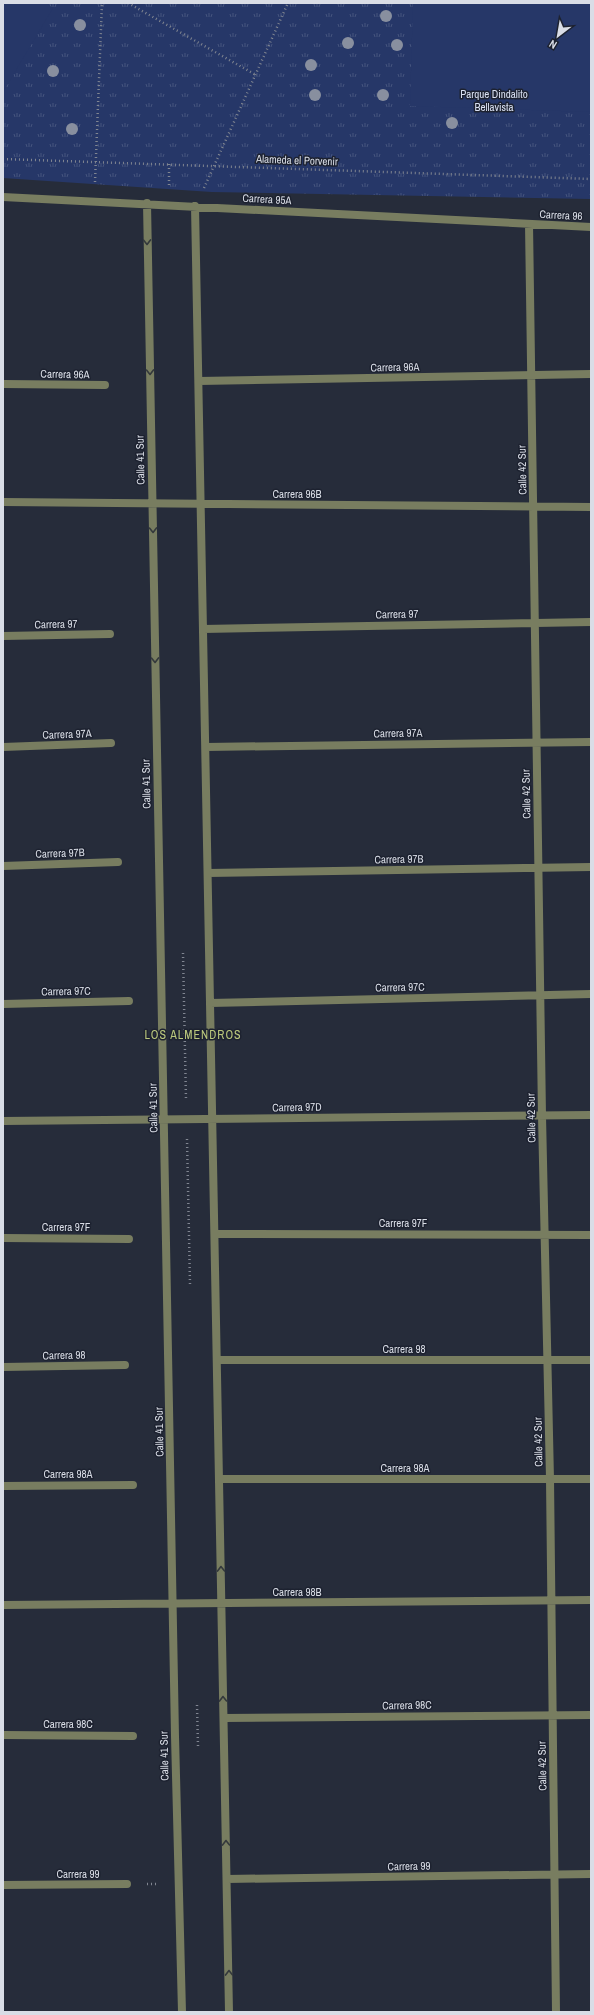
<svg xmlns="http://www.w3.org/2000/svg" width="594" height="2015" font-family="'Archivo Narrow',sans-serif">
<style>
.park{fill:url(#park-tufts)}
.pitch{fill:#263768}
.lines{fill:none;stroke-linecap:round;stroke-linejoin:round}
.path{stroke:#818691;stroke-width:2.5;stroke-dasharray:1 3;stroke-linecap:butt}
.street{stroke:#787d60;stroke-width:8}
.tree{fill:#888f9f}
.oneway{stroke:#34393c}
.labels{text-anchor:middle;stroke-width:3;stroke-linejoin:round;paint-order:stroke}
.park-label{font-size:11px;fill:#d9e0f2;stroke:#1d2230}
.street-label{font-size:11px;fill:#d9dde6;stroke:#1d2230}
.neighbourhood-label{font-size:12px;letter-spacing:1px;fill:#bbc87d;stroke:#1d2230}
</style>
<defs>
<pattern id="park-tufts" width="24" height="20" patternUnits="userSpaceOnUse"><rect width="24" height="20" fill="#263768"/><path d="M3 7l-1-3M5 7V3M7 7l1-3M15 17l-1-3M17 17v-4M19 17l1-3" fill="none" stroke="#45547e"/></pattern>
</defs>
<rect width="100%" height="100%" fill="#262c3a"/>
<!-- park -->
<path class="park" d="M3,3h588v196l-379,-7 -209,-14z"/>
<!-- pitch -->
<path class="pitch" d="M3,3h42l8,5 -50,84z
M413,3h178v109l-181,-6z"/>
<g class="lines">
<!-- path -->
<path class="path" d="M128,3l128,72
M3,159l588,20
M169,164v22
M95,182l7,-179
M204,188l84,-185
M183,953l3,147
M187,1139l3,145
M197,1705l1,41
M147,1884h11"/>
<!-- street -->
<path class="street" d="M3,197l588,30
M147,203l28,1533 7,276
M195,206l34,1806
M529,224l13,892 8,363 6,533
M199,381l392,-7
M3,384l102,1
M3,502l588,5
M203,629l388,-7
M3,636l107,-2
M3,747l108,-4
M206,747l385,-5
M3,866l115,-4
M208,873l383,-6
M210,1003l381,-9
M3,1004l126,-3
M3,1121l588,-6
M215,1234l376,1
M3,1238l126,1
M217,1360h374
M3,1367l122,-2
M219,1479h372
M3,1486l130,-1
M3,1605l588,-5
M224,1718l367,-3
M3,1735l130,1
M227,1879l364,-5
M3,1885l124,-1"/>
</g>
<!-- trees -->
<g class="tree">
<circle cx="386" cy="16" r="6"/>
<circle cx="80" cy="25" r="6"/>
<circle cx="348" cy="43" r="6"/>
<circle cx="397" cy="45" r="6"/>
<circle cx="311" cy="65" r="6"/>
<circle cx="53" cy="71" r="6"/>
<circle cx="315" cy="95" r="6"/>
<circle cx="383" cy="95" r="6"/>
<circle cx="452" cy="123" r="6"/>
<circle cx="72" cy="129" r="6"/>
</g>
<!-- one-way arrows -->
<defs><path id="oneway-chevron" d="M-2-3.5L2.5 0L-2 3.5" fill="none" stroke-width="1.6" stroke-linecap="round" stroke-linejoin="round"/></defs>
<g class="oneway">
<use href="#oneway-chevron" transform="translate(147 242) rotate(89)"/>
<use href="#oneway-chevron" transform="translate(150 372) rotate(89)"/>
<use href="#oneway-chevron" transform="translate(153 530) rotate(89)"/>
<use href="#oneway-chevron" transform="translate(155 660) rotate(89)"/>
<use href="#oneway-chevron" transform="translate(221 1569) rotate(-91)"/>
<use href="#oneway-chevron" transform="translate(223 1699) rotate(-91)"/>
<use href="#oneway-chevron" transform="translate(226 1843) rotate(-91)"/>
<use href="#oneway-chevron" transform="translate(229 1973) rotate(-91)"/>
</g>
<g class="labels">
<!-- park labels -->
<g class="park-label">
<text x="494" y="98">Parque Dindalito<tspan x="494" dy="13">Bellavista</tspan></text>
</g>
<!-- street labels -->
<g class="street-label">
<text transform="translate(297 160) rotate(2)" y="4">Alameda el Porvenir</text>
<text transform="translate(267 199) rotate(3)" y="4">Carrera 95A</text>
<text transform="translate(561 215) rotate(3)" y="4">Carrera 96</text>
<text transform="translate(395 367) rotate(-1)" y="4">Carrera 96A</text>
<text transform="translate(65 374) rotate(1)" y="4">Carrera 96A</text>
<text transform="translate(140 460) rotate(-91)" y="4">Calle 41 Sur</text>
<text transform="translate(522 470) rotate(-91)" y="4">Calle 42 Sur</text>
<text x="297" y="498">Carrera 96B</text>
<text transform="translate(397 614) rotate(-1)" y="4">Carrera 97</text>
<text transform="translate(56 624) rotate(-1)" y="4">Carrera 97</text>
<text transform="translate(398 733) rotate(-1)" y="4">Carrera 97A</text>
<text transform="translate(67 734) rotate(-2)" y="4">Carrera 97A</text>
<text transform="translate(146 784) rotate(-91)" y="4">Calle 41 Sur</text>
<text transform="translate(526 794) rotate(-91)" y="4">Calle 42 Sur</text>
<text transform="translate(60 853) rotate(-2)" y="4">Carrera 97B</text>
<text transform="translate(399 859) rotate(-1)" y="4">Carrera 97B</text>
<text transform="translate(400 987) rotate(-1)" y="4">Carrera 97C</text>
<text transform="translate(66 991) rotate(-1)" y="4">Carrera 97C</text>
<text transform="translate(297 1107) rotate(-1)" y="4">Carrera 97D</text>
<text transform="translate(153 1108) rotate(-91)" y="4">Calle 41 Sur</text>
<text transform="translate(531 1118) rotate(-91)" y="4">Calle 42 Sur</text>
<text x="403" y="1227">Carrera 97F</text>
<text x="66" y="1231">Carrera 97F</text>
<text x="404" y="1353">Carrera 98</text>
<text transform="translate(64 1355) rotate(-1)" y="4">Carrera 98</text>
<text transform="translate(159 1432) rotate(-91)" y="4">Calle 41 Sur</text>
<text transform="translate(538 1442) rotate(-91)" y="4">Calle 42 Sur</text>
<text x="405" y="1472">Carrera 98A</text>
<text x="68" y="1478">Carrera 98A</text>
<text x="297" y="1596">Carrera 98B</text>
<text transform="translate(407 1705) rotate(-1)" y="4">Carrera 98C</text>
<text x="68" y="1728">Carrera 98C</text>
<text transform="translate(164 1756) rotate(-91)" y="4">Calle 41 Sur</text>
<text transform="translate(542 1766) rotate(-91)" y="4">Calle 42 Sur</text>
<text transform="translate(409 1866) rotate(-1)" y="4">Carrera 99</text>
<text x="78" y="1878">Carrera 99</text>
</g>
<!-- neighbourhood labels -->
<g class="neighbourhood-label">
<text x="193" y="1039">LOS ALMENDROS</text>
</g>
</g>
<!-- border -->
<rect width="594" height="2015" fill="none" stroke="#d9dde6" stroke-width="8"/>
<!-- north arrow -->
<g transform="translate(558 36) rotate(211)" stroke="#1d2230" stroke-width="3" paint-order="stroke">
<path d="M0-3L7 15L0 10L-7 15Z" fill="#d9dde6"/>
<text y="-6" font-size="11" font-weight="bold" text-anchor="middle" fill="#d9dde6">N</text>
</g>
</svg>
